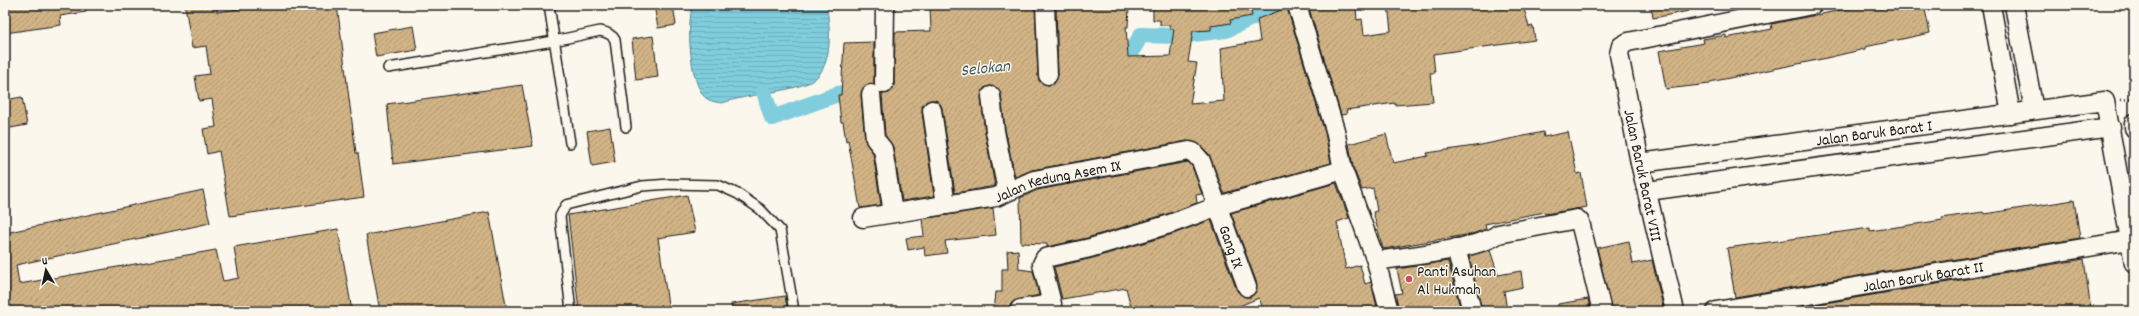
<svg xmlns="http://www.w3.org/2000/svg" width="2139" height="316" font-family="Dekko,sans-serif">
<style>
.water{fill:url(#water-rules);stroke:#588790}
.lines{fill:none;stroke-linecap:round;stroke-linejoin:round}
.canal{stroke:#80cedd;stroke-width:16}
.building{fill:url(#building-hatch);stroke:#1c1c1c}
.lane-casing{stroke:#1c1c1c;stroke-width:12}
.street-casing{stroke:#1c1c1c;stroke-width:21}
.path{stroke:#1c1c1c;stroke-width:2.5;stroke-dasharray:1 3;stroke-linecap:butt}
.lane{stroke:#fbf7ec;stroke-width:9}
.street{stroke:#fbf7ec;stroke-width:18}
.poi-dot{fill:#d1495b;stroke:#fbf7ec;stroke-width:1.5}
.labels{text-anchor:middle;stroke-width:3;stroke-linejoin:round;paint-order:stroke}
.street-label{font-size:16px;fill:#1c1c1c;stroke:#fbf7ec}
.poi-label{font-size:16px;fill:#1c1c1c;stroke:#fbf7ec;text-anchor:start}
.water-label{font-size:17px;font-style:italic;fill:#3f5a60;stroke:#fbf7ec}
</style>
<defs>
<pattern id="water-rules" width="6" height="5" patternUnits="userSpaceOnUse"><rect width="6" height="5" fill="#80cedd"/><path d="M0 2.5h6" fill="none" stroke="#6eb0bd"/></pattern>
<pattern id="building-hatch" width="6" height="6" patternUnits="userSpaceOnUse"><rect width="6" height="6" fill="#d1b385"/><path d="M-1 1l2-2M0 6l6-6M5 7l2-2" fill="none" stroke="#b39972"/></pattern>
</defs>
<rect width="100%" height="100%" fill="#fbf7ec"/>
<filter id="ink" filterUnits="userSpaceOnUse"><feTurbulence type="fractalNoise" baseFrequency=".025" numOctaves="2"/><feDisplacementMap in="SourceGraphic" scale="8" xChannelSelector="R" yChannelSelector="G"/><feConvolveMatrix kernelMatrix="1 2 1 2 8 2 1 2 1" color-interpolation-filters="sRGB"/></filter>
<g filter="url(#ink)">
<!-- water -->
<path class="water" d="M693,5h133c5,22 8,67 -18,78 -25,10 -59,11 -86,20 -7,-1 -15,-2 -19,-8 -13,-16 -17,-71 -10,-90z"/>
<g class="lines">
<!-- canal -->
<path class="canal" d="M1109,63c20,-2 23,-12 32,-28l37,1 48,-6 53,-25
M764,92l8,26 66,-24 25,-4"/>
</g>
<!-- building -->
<path class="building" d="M5,5h81v7l-26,4 1,9 -56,8z
M185,5h32v7l52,-7h68l19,148h2l6,44 -134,19 -11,-65 -12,3 -4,-25 13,-2 -4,-28 -13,2 -4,-25 15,-2 -4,-28 -14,2z
M654,5h19l3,20 -18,3z
M955,5h80l3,70 1,6 9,4 6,-1 4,-9 -2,-70h73l-1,22h-2l2,30 42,-1 4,-27h-4v-4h-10v-5h-7v-15h97l2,11 -22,4 1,3 -20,3v4l-18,1 -5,31 9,1 -7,41 34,-3 -3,-53 39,-7 -3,-22 30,-11 38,125 6,30 -107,30 -15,-39 -9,-9 -13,-4 -155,29 -17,7 -10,-48 -4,-35 -2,-5 -9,-3 -6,2 -3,9 4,36 10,53 -40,7 -13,-85 -6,-8h-6l-8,6v6l12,84 -32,5 -9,-54 -8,-12 -3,-41 7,-1 5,-8 1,-53 36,-1 -1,-24z
M1308,5h32v4l16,-2 1,13 5,-1 2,16 27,-4 -3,-26h135l6,22 4,-1 2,14 -102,14 2,19h-5l3,29 -38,3v-2l-49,7 1,4 -6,1z
M1651,5h37l1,6 -36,7z
M1867,5h57l6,28 -65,14v2l-43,10 -112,23v2l-44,5 -7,-38 45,-8 -1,-4 23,-4v3l46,-9 -1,-5z
M413,26l4,24 -41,7 -4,-24z
M653,36l5,41 -22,3 -4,-41z
M874,42v42l-9,2 -4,9 4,45 8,13 8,52 -21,3 -12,-68 -2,1 -3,-19h-2l-3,-27h3l3,-52z
M522,85l11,61 -140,18 -6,-60z
M22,97l5,28 -22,4v-29z
M610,127l5,35 -23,4 -5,-35z
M1543,132l1,5 24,-5 9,42 4,-1 6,34 -42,7v-2l-16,3 -44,9 1,5 -14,5 -89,15 -10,-37 4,-1 -4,-23 -11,2 -9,-23 -4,-23 37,-10 7,29 35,-7 -1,-3 54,-8z
M1188,162l4,4 10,28 -6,1 1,8 -30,11 -80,24 -40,9v-3l-26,-1 -1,-45 17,-8z
M1336,183l13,35 -12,4 9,47 14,-4 5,19 6,-2 7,29h-114l-5,-13 -20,8 1,5h-108l-6,-23 -64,11 -8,-32 39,-9 80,-24 38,-14 26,71 8,6h6l4,-4 2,-9 -26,-71z
M203,190l7,33 -194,42 3,19 197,-34 7,31 16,-3 -5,-31 104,-18 14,82h-347v-78z
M687,195l8,37 -37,6 11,73h-90l-11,-96z
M2074,200l6,38 -345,59 -8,-49 143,-20v3l73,-11 -1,-2 20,-3 21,-3 1,2z
M993,208l3,27 -51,6 2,12 -22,3 -1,-9 -16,3 -2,-12 18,-2 -2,-17z
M489,212l18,99h-127l-14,-76z
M1629,241l4,23 19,-4 12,51h-52l-15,-63z
M1018,250l1,19 14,2 6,24 -25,6 -4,4v6h-16l2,-19h6v-23h6l-1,-18z
M1490,250l8,25 23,-4 2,16 -19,4 3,20h-25l-13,-55z
M2084,259l7,52h-313z
M1448,261l13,50h-62l-4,-17 7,-1 -5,-24z
M785,296l3,15h-56l-1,-7z
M1588,299l3,12h-33v-7z"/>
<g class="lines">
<!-- lane casing -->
<g class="lane-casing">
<path id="lane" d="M549,5l21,138
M388,68l166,-27 46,-10c6,1 12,3 15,9l11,87
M571,311l-11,-95 6,-11 76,-19 28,-2 48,1 20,9 22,15 20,21 14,81"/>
</g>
<!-- street casing -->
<g class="street-casing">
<g id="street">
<path d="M1045,5l3,70"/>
<path d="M1297,5l38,125 8,40 33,91 13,50"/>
<path d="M1991,5l20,109"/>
<path d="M2014,5l20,105"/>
<path d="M884,84l1,-79"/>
<path d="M871,94l4,45 8,10 10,64"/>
<path d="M991,96l4,35 12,60"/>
<path d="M932,110l14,95"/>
<path d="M2134,123v5"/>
<path id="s1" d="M1640,163l465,-62 29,162"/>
<path d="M1648,191l463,-64"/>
<path id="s2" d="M863,218l133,-21 38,-17 155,-29 4,1 8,9 46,126"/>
<path d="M1456,248l16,63"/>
<path d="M1376,261c26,-4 104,-12 122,-27l79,-15 3,3 22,89"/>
<path d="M1020,309l32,-5 -10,-40 3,-6 45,-10 80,-24 48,-18 125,-36"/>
<path d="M1675,311l-35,-148 -21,-109 2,-8 7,-4 184,-37"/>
<path id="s3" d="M1716,311l414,-71"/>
</g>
</g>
<!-- path -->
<path class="path" d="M2121,100l13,-2"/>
<!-- lane -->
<use href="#lane" class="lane"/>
<!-- street -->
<use href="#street" class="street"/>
</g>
</g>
<!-- markers -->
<circle class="poi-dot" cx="1409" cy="279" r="4"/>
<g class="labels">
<!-- street labels -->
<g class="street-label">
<text dy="6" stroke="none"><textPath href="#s1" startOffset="236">Jalan Baruk Barat I</textPath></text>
<text transform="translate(1644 175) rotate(78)" y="6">Jalan Baruk Barat VIII</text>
<text dy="6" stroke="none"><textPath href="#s2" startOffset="199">Jalan Kedung Asem IX</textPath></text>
<text dy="6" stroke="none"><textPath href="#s2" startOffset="441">Gang IX</textPath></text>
<text dy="6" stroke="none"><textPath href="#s3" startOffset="210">Jalan Baruk Barat II</textPath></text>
</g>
<!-- poi labels -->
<g class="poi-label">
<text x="1417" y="276">Panti Asuhan<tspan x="1417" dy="18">Al Hukmah</tspan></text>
</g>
<!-- water labels -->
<g class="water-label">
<text transform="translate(985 67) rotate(-6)" y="6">Selokan</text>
</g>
</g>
<!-- margin -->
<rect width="2139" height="316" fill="none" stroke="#fbf7ec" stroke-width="20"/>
<rect x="10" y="10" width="2119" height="296" fill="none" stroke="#1c1c1c" stroke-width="1.5" filter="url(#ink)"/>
<!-- north arrow -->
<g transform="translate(46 270) rotate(351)" stroke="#fbf7ec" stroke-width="3" paint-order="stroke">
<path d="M0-3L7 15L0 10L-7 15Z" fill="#1c1c1c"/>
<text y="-6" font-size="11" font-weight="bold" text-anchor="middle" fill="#1c1c1c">U</text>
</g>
</svg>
